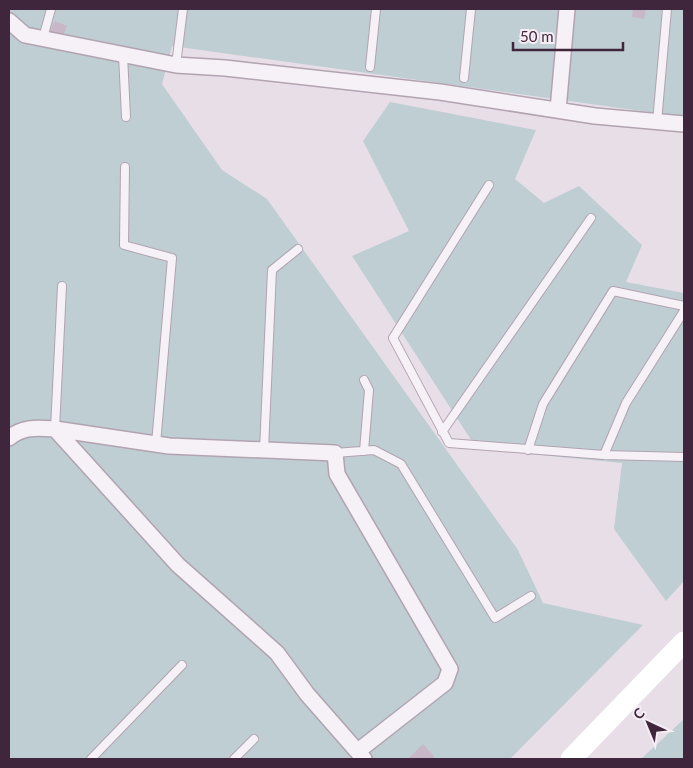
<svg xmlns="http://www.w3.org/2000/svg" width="693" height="768" font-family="Lato,sans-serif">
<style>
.green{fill:#beced3}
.building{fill:#c8b8c7}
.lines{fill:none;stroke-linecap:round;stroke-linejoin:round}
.service-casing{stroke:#b2a3b1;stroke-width:10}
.minor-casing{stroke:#b2a3b1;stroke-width:18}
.service{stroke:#f6f1f6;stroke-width:8}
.minor{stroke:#f6f1f6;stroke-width:15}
.secondary{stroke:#fff;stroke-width:21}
</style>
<rect width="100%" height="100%" fill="#e8dee8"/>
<!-- green -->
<path class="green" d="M9,9h675v108l-512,-71 -10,38 60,86 45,29 251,351 25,53 100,22 -133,134h-501z
M390,102l146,28 -21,49 29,24 35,-17 63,59 -16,37 58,11v288l-18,20 -52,-72 8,-66 -145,-14 -125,-193 57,-25 -46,-90z
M684,719v40h-43z"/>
<!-- building -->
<path class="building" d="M633,9h13l-2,10 -12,-2z
M55,21l12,5 -4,10 -13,-5z
M423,744l12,13 -3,2h-24z"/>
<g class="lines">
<!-- service casing -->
<g class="service-casing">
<path id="service" d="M43,38l8,-29
M123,55l3,62
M176,65l7,-56
M370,67l6,-58
M464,78l7,-69
M657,122l10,-113
M125,167l-1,78 48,13 -16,186
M489,185l-96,153 56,105 155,12 80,2
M364,380l5,10 -5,61
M55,429l7,-143
M442,432l149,-214
M264,450l8,-180 26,-21
M528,450l15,-46 70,-113 71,15
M335,453l39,-3 27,14 94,154 36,-22
M604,455l22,-52 58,-92
M91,759l91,-94
M234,759l20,-20"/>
</g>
<!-- minor casing -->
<g class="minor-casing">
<path id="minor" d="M9,21l16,14 151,30 49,3 215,24 155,24 89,8
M558,110l9,-101
M9,438c14,-12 29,-10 46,-9
M358,751l87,-68 5,-14 -113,-195 -2,-21 -166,-7 -114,-17 123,136 99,88 30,41 57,65"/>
</g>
<!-- service -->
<use href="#service" class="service"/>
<!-- minor -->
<use href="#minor" class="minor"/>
<!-- secondary -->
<path class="secondary" d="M571,759l113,-117"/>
</g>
<!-- border -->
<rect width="693" height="768" fill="none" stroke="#40263d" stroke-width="20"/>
<!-- north arrow -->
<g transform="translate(648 723) rotate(316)" stroke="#f6edf5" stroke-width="4" paint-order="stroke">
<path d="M0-4L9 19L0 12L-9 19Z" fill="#40263d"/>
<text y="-8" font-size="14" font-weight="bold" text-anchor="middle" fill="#40263d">С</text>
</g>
<!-- scale -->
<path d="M513 42v8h110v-8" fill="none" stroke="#40263d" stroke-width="2.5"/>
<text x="520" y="42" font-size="15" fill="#40263d" stroke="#f6edf5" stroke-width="4" paint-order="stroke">50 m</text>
</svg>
